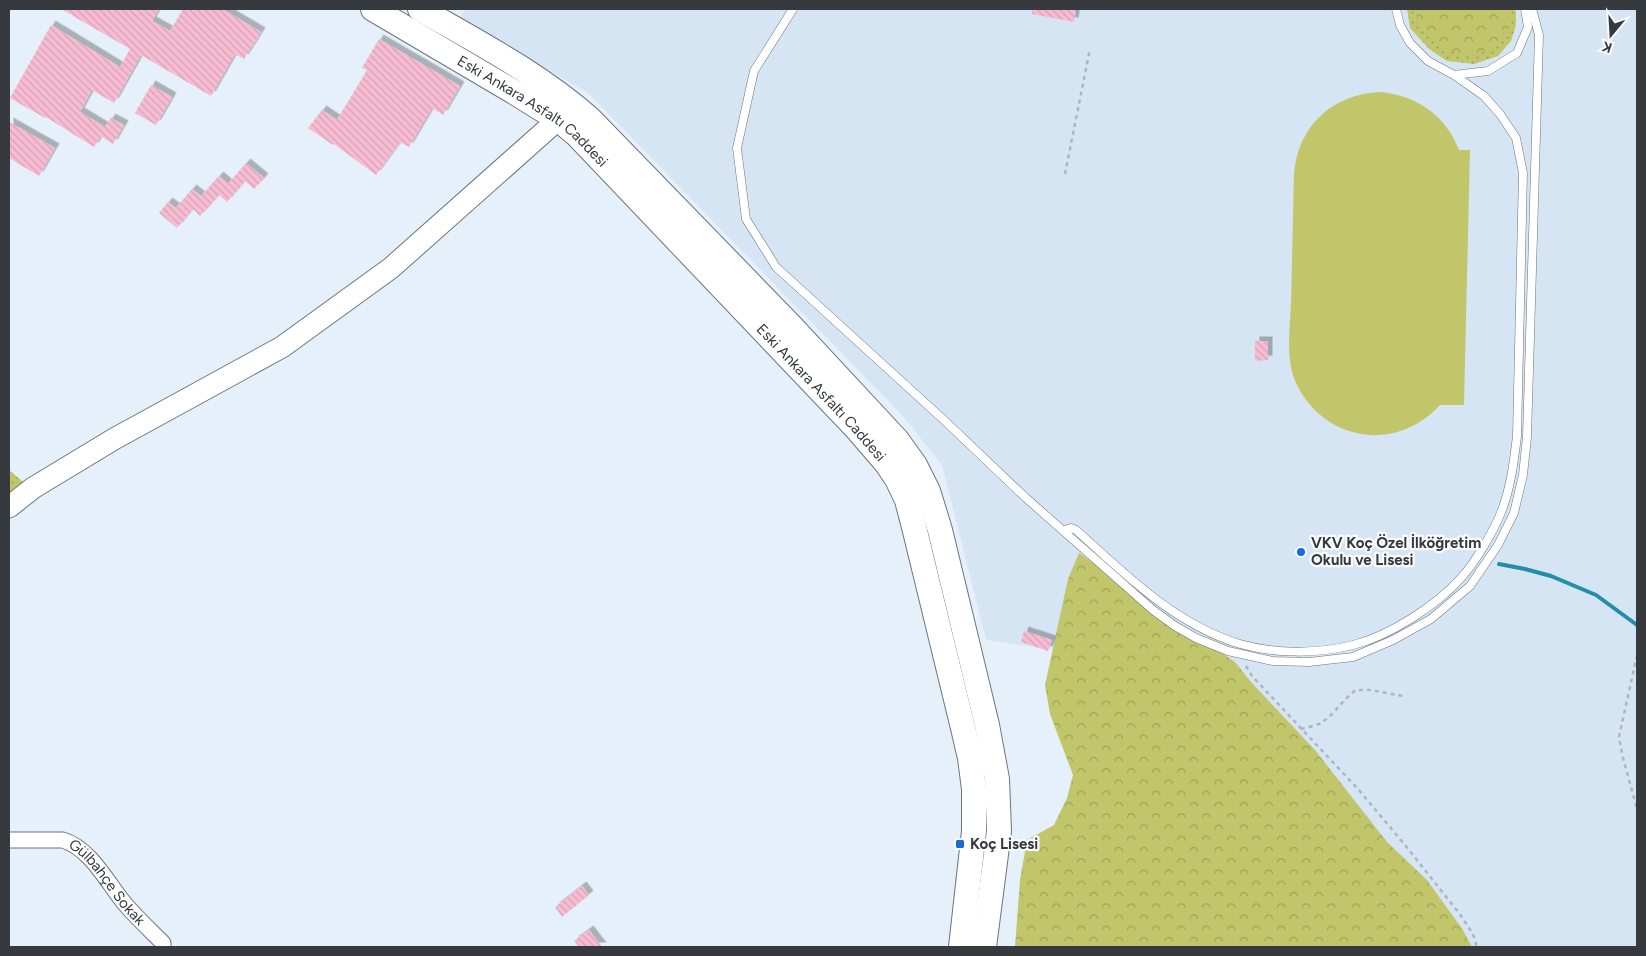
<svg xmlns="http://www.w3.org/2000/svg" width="1646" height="956" font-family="Figtree,sans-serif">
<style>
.built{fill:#d6e5f4}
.grass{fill:url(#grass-dots)}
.forest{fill:url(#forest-crowns)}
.pitch{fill:#c2c66a}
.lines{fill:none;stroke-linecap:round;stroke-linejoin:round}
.stream{stroke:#228ea7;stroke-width:4}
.building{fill:url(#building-back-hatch);filter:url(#shadow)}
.lane-casing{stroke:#6d757d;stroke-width:9}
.street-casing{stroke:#6d757d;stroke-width:17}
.secondary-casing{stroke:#6d757d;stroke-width:23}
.primary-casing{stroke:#6d757d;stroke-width:26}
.path{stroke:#adb5bd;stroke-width:2.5;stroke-dasharray:4 4;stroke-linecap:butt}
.lane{stroke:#fff;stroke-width:8}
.street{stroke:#fff;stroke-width:15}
.secondary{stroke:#fff;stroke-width:21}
.primary{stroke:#fff;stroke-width:24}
.poi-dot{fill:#186ad4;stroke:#fafcfe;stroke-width:2}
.labels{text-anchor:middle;stroke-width:4.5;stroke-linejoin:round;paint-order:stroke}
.street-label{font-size:15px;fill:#36393d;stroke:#fafcfe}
.poi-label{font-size:15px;font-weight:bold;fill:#36393d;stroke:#fafcfe;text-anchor:start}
</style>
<defs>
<pattern id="grass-dots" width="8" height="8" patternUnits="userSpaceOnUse" patternTransform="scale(1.25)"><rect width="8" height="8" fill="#c2c66a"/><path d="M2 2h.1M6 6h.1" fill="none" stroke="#9ea258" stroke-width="1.8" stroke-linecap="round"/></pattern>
<pattern id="forest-crowns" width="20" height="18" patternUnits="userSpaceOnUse" patternTransform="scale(1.25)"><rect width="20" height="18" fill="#c2c66a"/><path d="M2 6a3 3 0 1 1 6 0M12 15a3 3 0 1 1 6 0" fill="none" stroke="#9ea258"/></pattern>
<pattern id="building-back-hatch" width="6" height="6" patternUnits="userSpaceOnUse" patternTransform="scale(1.25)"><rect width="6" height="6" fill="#f8bcd2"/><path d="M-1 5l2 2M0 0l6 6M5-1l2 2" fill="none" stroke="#d5a2b5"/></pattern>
<filter id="shadow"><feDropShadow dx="4.5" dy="-4.5" stdDeviation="0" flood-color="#0004"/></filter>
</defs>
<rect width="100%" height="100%" fill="#e6f0fa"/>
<!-- built -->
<path class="built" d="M466,9h1171v938h-602l52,-175 -31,-122 -70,-10 -44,-175 -40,-50 -314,-322 -129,-75z"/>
<!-- grass -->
<path class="grass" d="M1407,9h109v16l-5,16 -13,15 -24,8 -27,-3 -18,-12 -19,-21z
M9,470l19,16 -19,12z"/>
<!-- forest -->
<path class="forest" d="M1416,9h93c-1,18 -8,37 -27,43 -3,1 -7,4 -11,4 -17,1 -42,-18 -51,-32 -3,-4 -3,-10 -4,-15z
M1079,553l156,109 16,20 64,68 72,92 40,38 36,50 9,17h-457l5,-67 7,-40 27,-15 13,-27 6,-23 -23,-61 -5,-29 23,-106z"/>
<!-- pitch -->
<path class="pitch" d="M1381,92c37,4 65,24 78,58h11l-6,255h-24c-20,22 -49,34 -79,29 -30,-5 -56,-27 -67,-56 -8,-23 -4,-51 -3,-75 1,-43 2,-86 3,-129 4,-49 39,-80 87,-82z"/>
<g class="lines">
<!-- stream -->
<path class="stream" d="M1499,564l26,5 26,7 45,19 41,30"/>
</g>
<!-- building -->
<path class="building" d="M61,9h98l-7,12 18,10 13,-22h39l39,23 -17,27 -9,-5 -24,42 -70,-41 -27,48 -22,-13 -12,22 25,15 6,-9 13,7 -11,19 -12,-8 -7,11 -48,-30 -1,1 -35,-20 41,-73 69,42 10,-18z
M1032,9h44l-2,13 -42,-8z
M379,39l81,47 -17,29 -11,-7 -23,39 -9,-5 -24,33 -42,-31 -1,1 -25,-17 14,-18 15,10 30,-50 -5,-2z
M151,85l21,12 -16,28 -21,-12z
M9,122l46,26 -16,28 -30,-18z
M246,163l18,15 -10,11 -9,-8 -18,21 -8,-7 -19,21 -7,-7 -16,19 -18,-15 9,-11 8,6 16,-19 9,7 18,-20 9,8z
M1255,341h13v19l-13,1z
M1024,631l28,9 -4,11 -27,-9z
M582,886l7,9 -27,22 -7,-10z
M589,930l13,17h-23l-5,-6z"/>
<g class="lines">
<!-- lane casing -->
<g class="lane-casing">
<path id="lane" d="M793,9l-39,62 -17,77 9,71 30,48 169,154 81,77 127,112 22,16 21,12 32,13 45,10 36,1 44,-5 40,-17 38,-21 39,-33 28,-41 16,-32 9,-38 4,-38 12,-402 -7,-26
M1396,9l4,16 10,18 18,18 26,14 34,-4 29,-18 11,-26 -3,-18
M1064,530l7,-2 5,2c49,44 98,94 164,114 35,10 77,10 113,1 36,-9 83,-39 108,-67 14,-15 34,-49 41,-68 9,-24 12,-49 15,-74l6,-263 -7,-35 -16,-24 -16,-18 -30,-21"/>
</g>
<!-- street casing -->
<g class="street-casing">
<g id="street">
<path id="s1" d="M9,840h54c28,9 44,42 62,64 12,14 25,26 38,39v4"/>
</g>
</g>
<!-- secondary casing -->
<g class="secondary-casing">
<path id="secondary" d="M9,507l24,-19 81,-49 168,-92 109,-79 180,-160"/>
</g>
<!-- primary casing -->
<g class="primary-casing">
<g id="primary">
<path id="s2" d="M373,9l141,83 45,28 18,15 279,293 31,36 10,15 10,21 8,31 48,197 7,30 4,31v42l-13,116"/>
<path d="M420,9c59,34 119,65 170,110l202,208 105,113 18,25 13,26 12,39 47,195 10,54 2,52 -15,116"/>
</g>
</g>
<!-- path -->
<path class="path" d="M1065,174l25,-125
M1637,655l-18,82 4,21 14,51
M1246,666l6,10 106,113 47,56 54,68 14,21 4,13
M1301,729c6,-2 14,-3 20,-6 13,-8 22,-24 35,-33h14l33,6"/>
<!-- lane -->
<use href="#lane" class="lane"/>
<!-- street -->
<use href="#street" class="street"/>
<!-- secondary -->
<use href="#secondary" class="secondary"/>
<!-- primary -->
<use href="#primary" class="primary"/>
</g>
<!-- markers -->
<g class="poi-dot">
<circle cx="1301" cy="552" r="5"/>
<rect x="955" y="839" width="10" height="10" rx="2.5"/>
</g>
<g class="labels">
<!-- street labels -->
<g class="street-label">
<text dy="5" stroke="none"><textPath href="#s2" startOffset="190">Eski Ankara Asfaltı Caddesi</textPath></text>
<text dy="5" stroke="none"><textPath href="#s2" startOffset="595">Eski Ankara Asfaltı Caddesi</textPath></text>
<text dy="5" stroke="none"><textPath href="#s1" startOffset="116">Gülbahçe Sokak</textPath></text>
</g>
<!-- poi labels -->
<g class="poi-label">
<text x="1311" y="548">VKV Koç Özel İlköğretim<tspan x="1311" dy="17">Okulu ve Lisesi</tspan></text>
<text x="970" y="849">Koç Lisesi</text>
</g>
</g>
<!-- border -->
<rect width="1646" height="956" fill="none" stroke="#36393d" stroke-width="20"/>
<!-- north arrow -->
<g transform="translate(1611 35) rotate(198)" stroke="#fafcfe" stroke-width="4" paint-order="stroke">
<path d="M0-4L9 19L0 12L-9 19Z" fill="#36393d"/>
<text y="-8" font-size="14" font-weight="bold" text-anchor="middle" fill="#36393d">K</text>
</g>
</svg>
